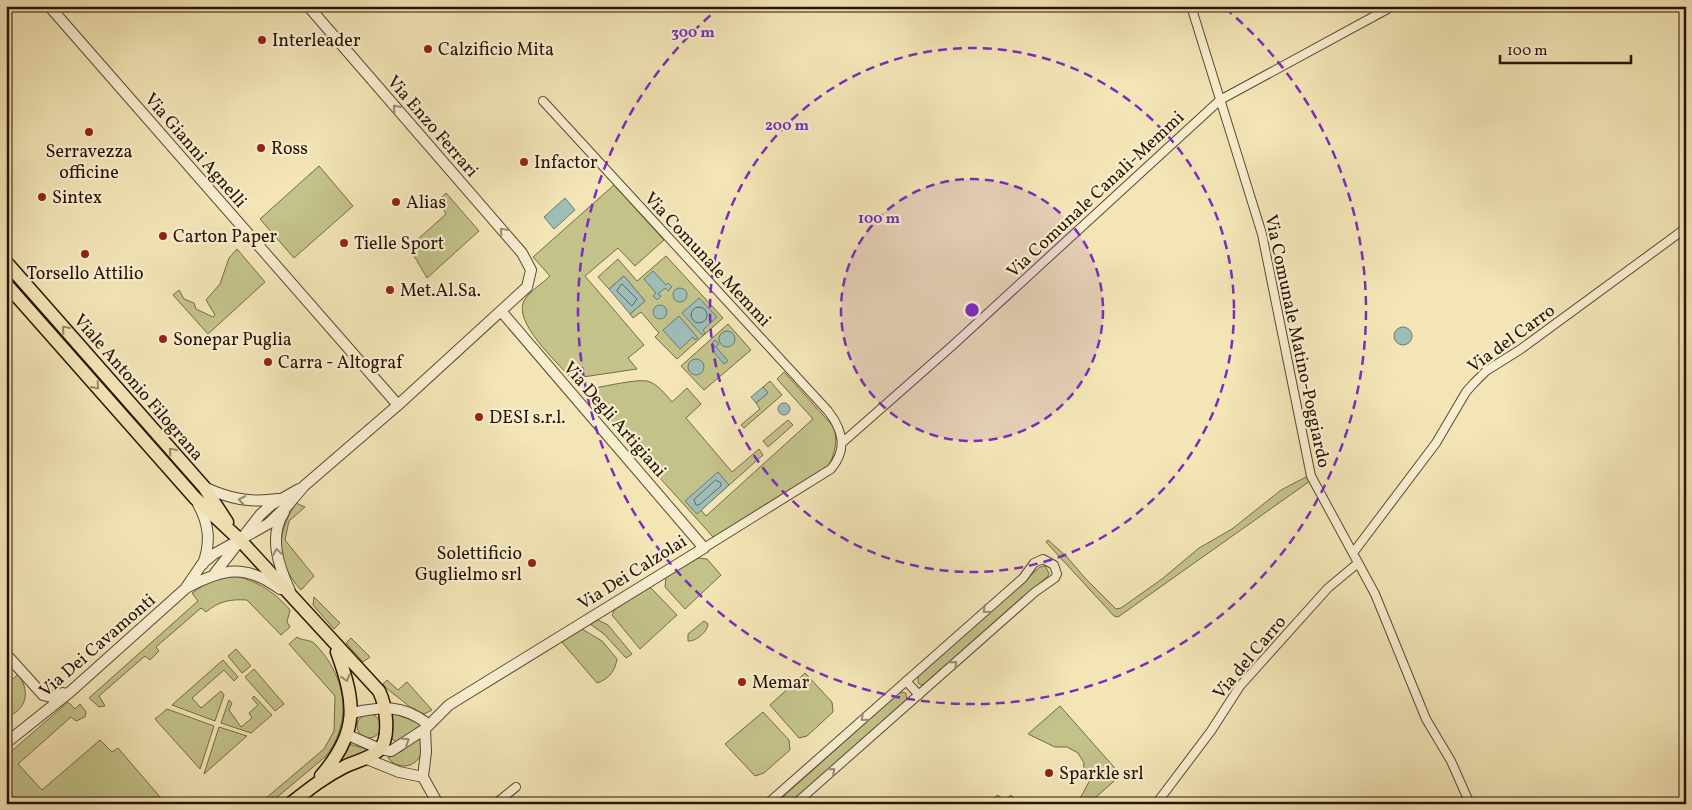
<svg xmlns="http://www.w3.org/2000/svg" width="1692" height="810" font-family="Vollkorn,serif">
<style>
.green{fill:#c2c289;stroke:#766a46}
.water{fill:#9ebdb7;stroke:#6f796f}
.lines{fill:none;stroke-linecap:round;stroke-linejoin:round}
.shore{stroke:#64685c;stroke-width:1}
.minor-casing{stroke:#5c482f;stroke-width:10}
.tertiary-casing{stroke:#5c482f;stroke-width:12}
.primary-casing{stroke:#291302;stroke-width:15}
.minor{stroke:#f7eed0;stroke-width:8}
.tertiary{stroke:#f7eed0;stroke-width:10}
.primary{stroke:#f3e5b6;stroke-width:12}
.oneway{stroke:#9a8b73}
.oneway2{stroke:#988665}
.ring{fill:none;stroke:#7b2cbf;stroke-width:2.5;stroke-dasharray:9 6}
.poi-dot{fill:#8f2418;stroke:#f7eed0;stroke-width:2}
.labels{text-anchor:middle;stroke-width:4.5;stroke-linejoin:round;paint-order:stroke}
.poi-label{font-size:18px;fill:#291302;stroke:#f7eed0;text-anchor:start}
.street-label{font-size:18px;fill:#291302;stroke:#f7eed0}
.centre{fill:#7b2cbf;stroke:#f7eed0;stroke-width:2.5}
.ring-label{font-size:15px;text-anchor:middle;font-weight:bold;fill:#7b2cbf;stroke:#f7eed0;stroke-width:4.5;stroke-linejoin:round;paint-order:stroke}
</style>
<rect width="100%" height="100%" fill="#f3e5b6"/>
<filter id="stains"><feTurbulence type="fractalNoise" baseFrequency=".004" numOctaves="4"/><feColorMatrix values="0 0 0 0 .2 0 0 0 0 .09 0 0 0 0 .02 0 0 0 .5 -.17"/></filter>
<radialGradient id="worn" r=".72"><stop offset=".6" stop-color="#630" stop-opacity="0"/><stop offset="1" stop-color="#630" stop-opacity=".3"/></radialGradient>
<!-- green -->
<path class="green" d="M319,166l34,40 -59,52 -34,-39z
M614,185l50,55 -29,26 -17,-18 -33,28 59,69 -16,13 9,11 -61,9 -7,-2c-13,-15 -56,-54 -45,-75 5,-10 18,-17 26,-25l-17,-19z
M446,193l33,38 -52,47 -18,-31 37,-33 -8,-13z
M237,249l28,33 -57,52 -35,-39 6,-5 5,9 10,4 2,6 17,8 2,-2 -9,-15 14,-16 9,-26z
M666,256l57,62 -46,41 -22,-22 4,-4 -18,-21 -8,6 -3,-4 15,-13 -21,-25 -15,13 -11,-12 20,-18 19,22z
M728,324l23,26 -47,40 -23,-24z
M784,372l48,53c7,13 3,27 -3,41l-115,72 -119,-132 -3,-12 3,-6c11,-2 42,-9 52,-7 11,3 18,13 25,21l15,-14 14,16 -15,14 46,54 27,-23 4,6 -62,55 5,6 107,-97 -36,-40z
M770,381l12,14 -38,33 -3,-3 19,-16 -4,-6 12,-10 -5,-6z
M788,420l5,5 -25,22 -5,-6z
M1306,477h3l1,4 -192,136 -4,-1 -68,-74 2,-2 19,17 18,21 31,31 5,-1 41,-29 37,-31 33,-19 49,-39z
M296,503l9,4 -16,14 -4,19 29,36 -13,14c-27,-30 -25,-55 -5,-87z
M698,558l9,1 14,16 -36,34 -20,-22 1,-10z
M1045,566l4,7 -1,3 -121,107 -6,2 -3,-2v-8l122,-108z
M228,575c25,3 46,16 62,35l-3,12 3,5 -9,8 -34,-35c-17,-1 -28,1 -41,12l-5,-4 -45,39 3,4 -9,9 -5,-4 -46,40 6,10 -6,1 -10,-9 109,-97 -6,-8 15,-10z
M648,588h3l26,27 -37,34 -28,-34 3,-6z
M314,597l26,26 -6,6 -21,-24z
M598,620l10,5 24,29 -6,4 -22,-24 -14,-10z
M704,621l4,3c0,7 -12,18 -20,17v-7z
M582,629l20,12 15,18c-2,12 -8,20 -20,24l-36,-42z
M297,637c5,4 13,2 18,7 31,32 39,77 10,113l-56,47h-10l65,-55 10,-18 1,-35 -46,-52z
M351,638l19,19 -7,5 -17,-19z
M236,649l15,17 -9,7 -14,-17z
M223,660l15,17 -4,4 -10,-11 -32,28 9,10 20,-17 3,4 -9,26 -43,-16z
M254,669l30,35 -9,7 -30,-34z
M6,672l7,7 5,-5c12,16 10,36 -12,43z
M805,673l27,29 1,10 -26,24 -8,2 -29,-33z
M387,680l11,10 9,-8 25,28 -8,4 -10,-4 -28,-22 -3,-4z
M900,692l6,1 1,8 -116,103h-16z
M254,696l18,19 -21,18 -30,-10 8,-23 3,3 -3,7 12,17 11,-9 -3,-5 9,-8 -6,-7z
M68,702l7,7 5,-5 6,8 -1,5 -9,4 -5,-4 -53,47 24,26 58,-50 12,12 6,-4 48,56h-160v-48z
M1060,706l61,69 -33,29h-11l13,-24 -7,-4 1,-13 -6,-10 -11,-6h-12l-27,-13z
M167,709l47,17 -14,43 -45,-50z
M763,712l26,28 1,10 -26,23 -9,3 -30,-32z
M393,713l28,11v1l-24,17 -2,-1 -3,-2 -2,-25z
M357 726a12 12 0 1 1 24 0a12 12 0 1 1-24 0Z
M219,727l28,9 -43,38z
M419,737c12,22 -15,40 -31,21l14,-7z
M349,744l20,6 -31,14 10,-19z
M998,795l6,6 7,-6 7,9h-19l-5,-6z"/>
<!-- water -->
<path class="water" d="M565,198l10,12 -21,19 -10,-12z
M653,271l13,14 2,-2 4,4 -4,4 -3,-3 -7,6 3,2 -4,4 -4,-4 3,-3 -12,-14z
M624,276l21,25 -15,13 -21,-25z
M673 295a7 7 0 1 1 14 0a7 7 0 1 1-14 0Z
M699,298l18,19 -14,13 2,3 -3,2 -20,-22z
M653 312a7 7 0 1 1 14 0a7 7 0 1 1-14 0Z
M679,316l19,22 -3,2 -2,-3 -13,12 -17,-19z
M1394 336a9 9 0 1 1 18 0a9 9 0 1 1-18 0Z
M719 339a8 8 0 1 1 16 0a8 8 0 1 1-16 0Z
M715,340l4,4 -3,3 12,14 -4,3 -12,-14 3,-3 -3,-4z
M688 367a8 8 0 1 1 16 0a8 8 0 1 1-16 0Z
M763,387l5,6 -12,10 -5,-6z
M778 409a6 6 0 1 1 12 0a6 6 0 1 1-12 0Z
M718,472l11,13 -32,29 -12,-13z"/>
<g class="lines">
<!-- shore -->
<path class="shore" d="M622,284l15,15 -5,7 -15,-15z
M691 315a8 8 0 1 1 16 0a8 8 0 1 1-16 0Z
M716,480l5,3v3l-22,19h-3l-2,-5z"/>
<!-- minor casing -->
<g class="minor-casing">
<path id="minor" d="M1191,6l71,228 49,242 64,118 51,125 25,42 19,43
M543,101l285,310c15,19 20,38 3,58l-127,79
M843,442l109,-96 268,-246 173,-94
M1353,553l83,-110 30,-51 8,-9 12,-12 35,-22 165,-121
M906,681l13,14
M495,804l21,-17
M767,804l256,-226 11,-15 9,-4 11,6 3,9 -2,4 -20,14 -240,212
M1156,804l55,-73 29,-45 88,-98 30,-25"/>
</g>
<!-- tertiary casing -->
<g class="tertiary-casing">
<path id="tertiary" d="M49,6l349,399
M204,487c26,12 46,16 74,12
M198,504c11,20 13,38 5,60
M284,512c-16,25 -5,55 6,79
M215,573l45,-58 11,-10 28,-16
M188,587c36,-19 58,-23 92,2
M6,654l37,41 8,2 12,-4
M351,713c31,-6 50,-10 77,11
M425,729l1,23 -3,25 15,27
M348,735l32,14 11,2 34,-22 24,-24 255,-157 -203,-237
M6,743l64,-51 115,-103 17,-25 12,-10 54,-30 20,-19 16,-19 94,-81 129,-118 4,-17 -9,-17 -214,-247
M367,759l32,13 24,5"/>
</g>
<!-- primary casing -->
<g class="primary-casing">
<path id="primary" d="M6,262l198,225 23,35
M6,284l189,214 45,42 139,151c7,14 12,47 0,59 -10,9 -23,11 -35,17 -20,10 -36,23 -54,37
M321,776c38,-44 35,-72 16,-124"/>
</g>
<!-- minor -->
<use href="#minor" class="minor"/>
<!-- tertiary -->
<use href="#tertiary" class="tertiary"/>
<!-- primary -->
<use href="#primary" class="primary"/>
</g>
<!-- one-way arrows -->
<defs><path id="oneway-chevron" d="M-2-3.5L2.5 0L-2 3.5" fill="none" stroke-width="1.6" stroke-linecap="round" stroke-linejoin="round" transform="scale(1.25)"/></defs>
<g class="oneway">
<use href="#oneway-chevron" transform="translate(396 108) rotate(-131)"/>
<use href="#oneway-chevron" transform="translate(503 231) rotate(-131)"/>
<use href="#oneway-chevron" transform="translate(242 500) rotate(-170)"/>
<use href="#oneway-chevron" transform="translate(277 552) rotate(-98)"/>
<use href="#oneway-chevron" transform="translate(986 610) rotate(139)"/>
<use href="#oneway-chevron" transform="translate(954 664) rotate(-41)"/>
<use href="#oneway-chevron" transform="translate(864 718) rotate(139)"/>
<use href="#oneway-chevron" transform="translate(406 741) rotate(-32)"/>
<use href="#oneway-chevron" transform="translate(832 771) rotate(-41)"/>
</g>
<g class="oneway2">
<use href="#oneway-chevron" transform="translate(65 329) rotate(-131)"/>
<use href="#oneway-chevron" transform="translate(96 386) rotate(49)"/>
<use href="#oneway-chevron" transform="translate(172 451) rotate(-131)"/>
<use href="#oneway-chevron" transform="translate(346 678) rotate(74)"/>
</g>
<!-- distance rings -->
<circle cx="972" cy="310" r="131" fill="#7b2cbf" fill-opacity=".12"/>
<g class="ring">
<circle cx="972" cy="310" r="131"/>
<circle cx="972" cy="310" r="262"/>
<path d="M1225 8A394 394 0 1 1 719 8"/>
</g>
<!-- markers -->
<g class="poi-dot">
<circle cx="262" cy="40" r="5"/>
<circle cx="428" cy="49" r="5"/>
<circle cx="89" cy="132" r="5"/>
<circle cx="261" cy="148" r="5"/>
<circle cx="524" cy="162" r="5"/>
<circle cx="42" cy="197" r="5"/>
<circle cx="396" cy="202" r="5"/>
<circle cx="163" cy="236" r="5"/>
<circle cx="344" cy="243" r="5"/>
<circle cx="85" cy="254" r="5"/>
<circle cx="390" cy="290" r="5"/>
<circle cx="163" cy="339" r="5"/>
<circle cx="268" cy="362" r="5"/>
<circle cx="479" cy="417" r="5"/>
<circle cx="532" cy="563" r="5"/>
<circle cx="742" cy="682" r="5"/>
<circle cx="1049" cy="773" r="5"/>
</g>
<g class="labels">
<!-- poi labels -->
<g class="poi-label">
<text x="272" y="46">Interleader</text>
<text x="438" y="55">Calzificio Mita</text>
<text x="271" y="154">Ross</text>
<text x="89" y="157" text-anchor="middle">Serravezza<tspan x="89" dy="21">officine</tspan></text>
<text x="534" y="168">Infactor</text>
<text x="52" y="203">Sintex</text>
<text x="406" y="208">Alias</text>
<text x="173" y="242">Carton Paper</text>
<text x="354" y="249">Tielle Sport</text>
<text x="85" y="279" text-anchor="middle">Torsello Attilio</text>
<text x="400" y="296">Met.Al.Sa.</text>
<text x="173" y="345">Sonepar Puglia</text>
<text x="278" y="368">Carra - Altograf</text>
<text x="489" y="423">DESI s.r.l.</text>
<text x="522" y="559" text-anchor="end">Solettificio<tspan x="522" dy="21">Guglielmo srl</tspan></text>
<text x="752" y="688">Memar</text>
<text x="1059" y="779">Sparkle srl</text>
</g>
<!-- street labels -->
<g class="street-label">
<text transform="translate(433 126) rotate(49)" y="6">Via Enzo Ferrari</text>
<text transform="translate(196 150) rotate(49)" y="6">Via Gianni Agnelli</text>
<text transform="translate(1095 194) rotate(-43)" y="6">Via Comunale Canali-Memmi</text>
<text transform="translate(708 259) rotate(47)" y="6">Via Comunale Memmi</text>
<text transform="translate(1511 338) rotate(-36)" y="6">Via del Carro</text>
<text transform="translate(1298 341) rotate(78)" y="6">Via Comunale Matino-Poggiardo</text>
<text transform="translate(139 387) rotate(49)" y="6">Viale Antonio Filograna</text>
<text transform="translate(615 419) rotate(49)" y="6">Via Degli Artigiani</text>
<text transform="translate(632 572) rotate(-32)" y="6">Via Dei Calzolai</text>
<text transform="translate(97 645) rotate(-41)" y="6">Via Dei Cavamonti</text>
<text transform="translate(1249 657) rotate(-50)" y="6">Via del Carro</text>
</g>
</g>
<circle cx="972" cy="310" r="8" class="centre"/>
<g class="ring-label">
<text x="693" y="37">300 m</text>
<text x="787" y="130">200 m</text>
<text x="879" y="223">100 m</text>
</g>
<!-- margin -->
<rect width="1692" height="810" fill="none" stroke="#f3e5b6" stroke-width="25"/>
<rect x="8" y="8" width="1677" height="795" fill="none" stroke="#291302" stroke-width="2.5"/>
<rect x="12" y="12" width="1667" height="785" fill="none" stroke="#291302"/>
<!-- scale -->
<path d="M1500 55v8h131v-8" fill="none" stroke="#291302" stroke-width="2.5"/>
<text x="1507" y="55" font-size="15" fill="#291302" stroke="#f7eed0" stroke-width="4" paint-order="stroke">100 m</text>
<rect width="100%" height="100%" filter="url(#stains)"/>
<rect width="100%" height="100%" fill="url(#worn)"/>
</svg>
